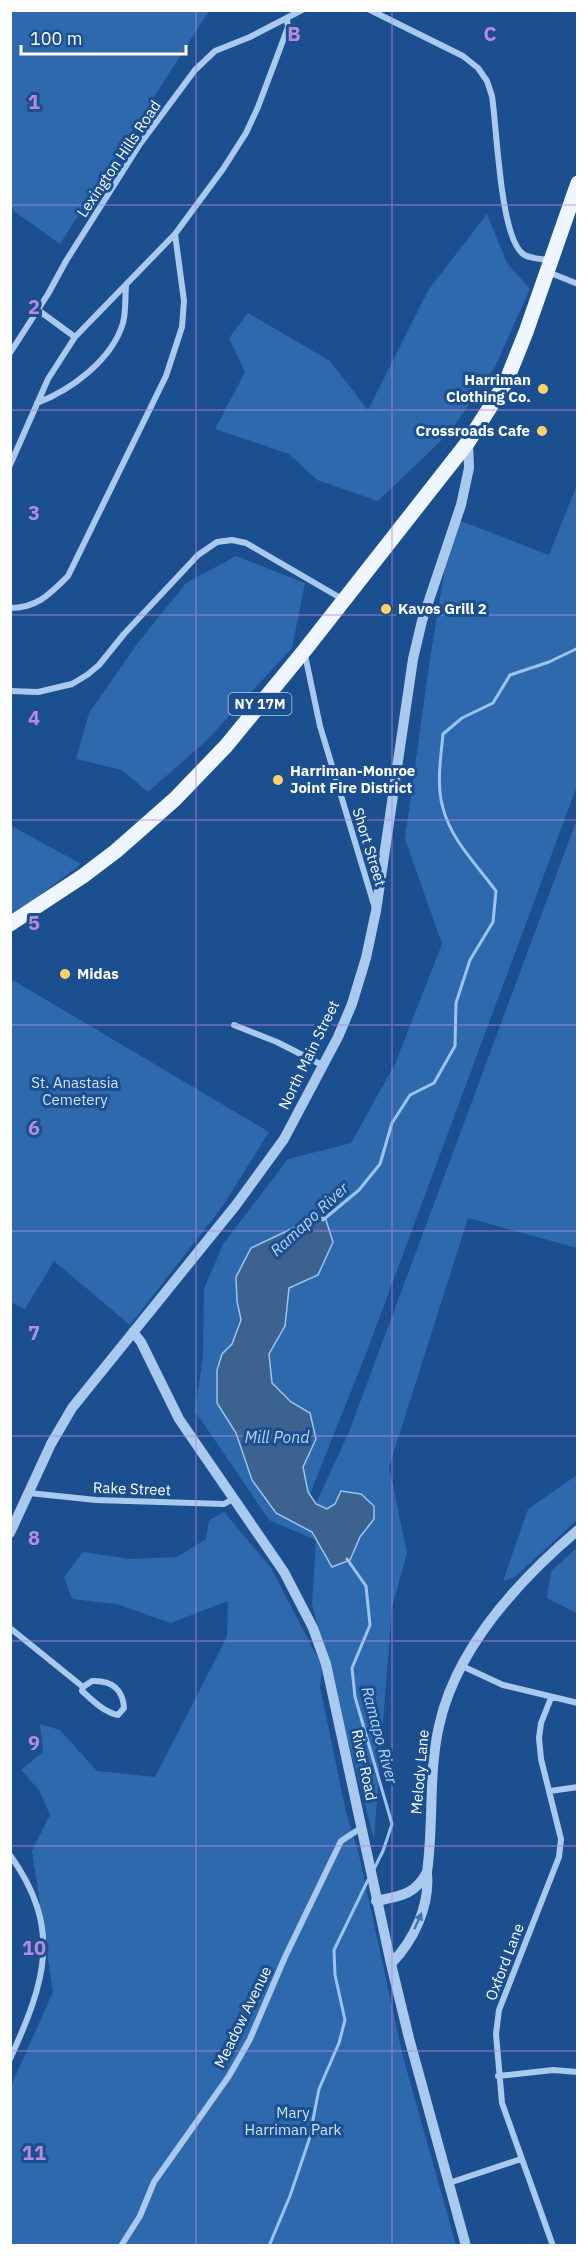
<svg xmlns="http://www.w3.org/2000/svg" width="588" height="2256" font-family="'IBM Plex Sans',sans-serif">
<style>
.green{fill:#2e69ad}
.water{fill:#3c6290;stroke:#9cc4f0;stroke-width:1.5}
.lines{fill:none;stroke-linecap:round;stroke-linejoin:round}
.stream{stroke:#9cc4f0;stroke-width:3}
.minor{stroke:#a9c9ee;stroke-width:6}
.tertiary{stroke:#a9c9ee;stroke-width:10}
.primary{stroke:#f0f6ff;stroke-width:15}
.oneway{fill:#4674ac}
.grid{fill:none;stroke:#b68bdc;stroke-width:1.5;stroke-opacity:0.55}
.poi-dot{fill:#ffd166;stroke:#1b4f8f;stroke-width:2}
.labels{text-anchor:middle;stroke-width:6;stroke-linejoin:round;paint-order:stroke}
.shield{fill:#1b4f8f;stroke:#bbcadd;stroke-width:1.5}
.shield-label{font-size:14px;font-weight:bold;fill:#fff}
.street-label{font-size:15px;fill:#fff;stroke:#1b4f8f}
.poi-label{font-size:15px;font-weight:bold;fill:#fff;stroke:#1b4f8f;text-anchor:start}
.park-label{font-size:15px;fill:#cfe3fa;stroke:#1b4f8f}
.water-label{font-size:16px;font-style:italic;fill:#b5d3f5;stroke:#1b4f8f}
.grid-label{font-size:20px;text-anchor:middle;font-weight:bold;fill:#b68bdc;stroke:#1b4f8f;stroke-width:6;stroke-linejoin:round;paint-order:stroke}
</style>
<rect width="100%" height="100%" fill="#1b4f8f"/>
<!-- green -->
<path class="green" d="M11,10l198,1 -149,233 -49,-35z
M487,214l20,49 23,26 -35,78 -46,66 -71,68 -61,-21 -28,-26 -74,-25 30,-57 -16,-34 19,-25 82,48 38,49 61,-121z
M577,485v301l-210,565 -57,143 6,9 33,-71 228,-613v429l-109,-30 -79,249 18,86 -15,54 -18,232 -62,-235 4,-64 -47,-20 -74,-109 8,-55 1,-67 19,-45 65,-85 63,-16 44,-79 47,-120 -37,-105 24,-174 22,-135 5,-11 93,36z
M236,556l69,27 -13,65 -87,94 -57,50 -26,-22 -46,-11 13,-46 48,-69 49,-61z
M10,825l71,39 -49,37 -21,13z
M11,979l258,153 -47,75 -92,118 -76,-64 -29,48 -14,-7z
M577,1475v45l-62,57 -12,4 25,-72z
M224,1512l47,56 51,98 -2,21 26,125 13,43 44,202 53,188 -445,1v-160l42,-94 -21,-141 18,-36 -11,-25 -18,-20 22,-18 -3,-28 20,6 37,41 58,6 72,-140 1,-36 -57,22 -55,-19 -44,-5 -8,-22 19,-25 47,7 47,-2 29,-18 3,-19z
M577,1548v65l-30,-15 4,-27z"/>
<!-- water -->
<path class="water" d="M325,1217l8,25 -15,33 -29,13 -4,38 -16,28 3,29 19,19 19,11 6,26 -13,28 5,25 8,12 11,5 8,-5 6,-13 20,3 13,12v13l-14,18 -10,23 -18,7 -20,-35 -36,-19 -24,-33 -16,-47 -19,-30v-33l5,-16 10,-10 9,-24 -4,-19 -1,-24 15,-29 59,-28z"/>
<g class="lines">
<!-- stream -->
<path class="stream" d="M323,1220l36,-30 21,-26 12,-41 18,-28 24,-12 21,-37 1,-43 14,-43 23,-38 3,-31c-19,-26 -45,-51 -53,-83 -7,-23 -2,-51 0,-74l19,-16 31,-15 17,-28 39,-13 29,-14
M347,1559l19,27 4,39 -18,43 3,29 37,127 -9,27 -9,18
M269,2246l21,-50 19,-56 10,-51 20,-46 6,-23 -10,-45 -1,-25 34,-70"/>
<!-- minor -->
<path class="minor" d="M370,10l93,46 15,12 9,13 5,15c5,32 8,141 31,158 7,5 19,5 27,6
M548,272l30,12
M38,310l37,27
M10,353l38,-59 18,-33 74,-117 55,-74 20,-19 35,-14 52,-27
M37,403c34,-13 75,-43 86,-80 3,-11 2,-25 3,-37
M10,465l38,-86 27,-42 100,-103 48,-65 23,-36 12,-26 26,-69 4,-11 -1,-7
M10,608c27,0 40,-14 58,-32l98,-200 16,-49 2,-26 -9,-67
M305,655l15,71 54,179
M10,691l28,1 34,-8 15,-9 12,-10 25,-31 74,-79 19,-13 15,-2 14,3 98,57
M234,1025l43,17 47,24
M29,1493l67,7 128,4 9,-5
M10,1628l73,59
M462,1666l41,19 75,18
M92,1681c19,-1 31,8 32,27l-6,7c-14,-3 -25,-14 -36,-24l1,-4z
M551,1698l-10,25 -2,15 2,21 20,80 -2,18 -60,153 -3,24 6,69 51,143
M550,1791l28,-4
M10,1855c53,74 35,127 0,204
M498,2076l55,-6 25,2
M449,2183l72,-24
M121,2246l19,-30 14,-34 75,-106 21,-37 35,-82 56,-116 20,-13"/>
<!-- tertiary -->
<path class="tertiary" d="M133,1332l8,10 38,77 105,153 29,56 13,36 65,300 18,74 57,208
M10,1533l41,-89 21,-36 164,-203 48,-66 54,-102 14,-33 14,-46 10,-47 37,-252 9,-38 39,-116 8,-37 -1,-26
M376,1901c24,-5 39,-6 51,-29 7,-48 1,-98 12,-146 17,-78 80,-146 139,-196
M391,1964c23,-24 39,-58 36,-91"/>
<!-- primary -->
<path class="primary" d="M10,924l73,-48 33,-25 59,-52 51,-53 78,-95 164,-209 38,-60 20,-50 52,-149"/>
</g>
<!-- one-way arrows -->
<defs><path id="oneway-solid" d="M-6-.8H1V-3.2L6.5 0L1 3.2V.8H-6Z" transform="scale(1.5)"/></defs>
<use class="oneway" href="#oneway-solid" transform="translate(418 1921) rotate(-66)"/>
<!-- grid -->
<path class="grid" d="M196,10v2236M392,10v2236M10,205h568M10,410h568M10,615h568M10,820h568M10,1025h568M10,1231h568M10,1436h568M10,1641h568M10,1846h568M10,2051h568"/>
<!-- markers -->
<g class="poi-dot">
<circle cx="543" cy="389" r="6"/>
<circle cx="542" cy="431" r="6"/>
<circle cx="386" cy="609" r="6"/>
<circle cx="278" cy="780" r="6"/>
<circle cx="65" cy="974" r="6"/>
</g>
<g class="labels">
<!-- shield labels -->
<rect class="shield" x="228.5" y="693" width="63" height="22" rx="4.5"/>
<g class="shield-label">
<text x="260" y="709">NY 17M</text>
</g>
<!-- street labels -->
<g class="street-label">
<text transform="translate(119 159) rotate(-56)" y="5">Lexington Hills Road</text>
<text transform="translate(369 847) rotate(73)" y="5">Short Street</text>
<text transform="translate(309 1055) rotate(-64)" y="5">North Main Street</text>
<text transform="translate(132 1489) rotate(2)" y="5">Rake Street</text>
<text transform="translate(364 1765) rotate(78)" y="5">River Road</text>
<text transform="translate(420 1772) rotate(-85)" y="5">Melody Lane</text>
<text transform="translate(505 1962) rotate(-69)" y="5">Oxford Lane</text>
<text transform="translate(243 2017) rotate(-64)" y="5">Meadow Avenue</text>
</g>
<!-- poi labels -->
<g class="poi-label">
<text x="531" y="385" text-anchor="end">Harriman<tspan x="531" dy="17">Clothing Co.</tspan></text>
<text x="530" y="436" text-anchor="end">Crossroads Cafe</text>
<text x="398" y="614">Kavos Grill 2</text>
<text x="290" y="776">Harriman-Monroe<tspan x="290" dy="17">Joint Fire District</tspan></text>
<text x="77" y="979">Midas</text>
</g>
<!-- park labels -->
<g class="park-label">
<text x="75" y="1088">St. Anastasia<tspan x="75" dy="17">Cemetery</tspan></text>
<text x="293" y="2118">Mary<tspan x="293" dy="17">Harriman Park</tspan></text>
</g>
<!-- water labels -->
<g class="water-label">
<text transform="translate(309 1219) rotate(-43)" y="6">Ramapo River</text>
<text x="277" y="1443">Mill Pond</text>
<text transform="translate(380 1735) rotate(75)" y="6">Ramapo River</text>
</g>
</g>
<g class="grid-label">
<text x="294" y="41">B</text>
<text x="490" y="41">C</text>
<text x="34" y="109">1</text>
<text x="34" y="314">2</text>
<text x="34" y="520">3</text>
<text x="34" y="725">4</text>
<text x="34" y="930">5</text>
<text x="34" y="1135">6</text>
<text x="34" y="1340">7</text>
<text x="34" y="1545">8</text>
<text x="34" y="1750">9</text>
<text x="34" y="1955">10</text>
<text x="34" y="2160">11</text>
</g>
<!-- border -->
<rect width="588" height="2256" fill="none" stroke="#ffffff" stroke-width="24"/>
<!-- scale -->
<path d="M21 45v9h165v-9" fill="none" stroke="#ffffff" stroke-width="3"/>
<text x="30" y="45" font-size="18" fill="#ffffff" stroke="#1b4f8f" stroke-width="4.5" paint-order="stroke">100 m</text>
</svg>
